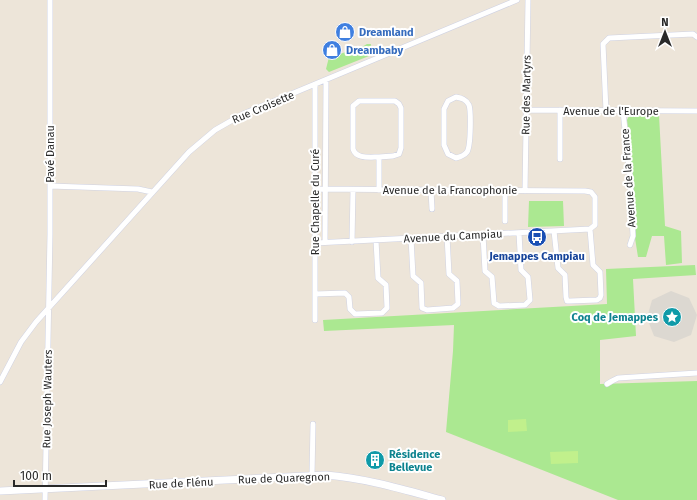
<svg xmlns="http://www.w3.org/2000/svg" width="697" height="500" font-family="'Fira Sans',sans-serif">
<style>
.green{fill:#abe891}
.pitch{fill:#c1f08c}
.plaza{fill:#dcd8d1}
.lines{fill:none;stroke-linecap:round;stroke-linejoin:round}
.street-casing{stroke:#cfd2e3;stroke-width:6}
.secondary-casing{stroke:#cfd2e3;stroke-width:8}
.street{stroke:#fff;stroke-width:5}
.secondary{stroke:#fff;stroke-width:7}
.labels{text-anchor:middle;stroke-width:4;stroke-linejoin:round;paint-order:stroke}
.shop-label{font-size:11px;font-weight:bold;fill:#366cbe;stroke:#fff;text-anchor:start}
.street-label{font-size:11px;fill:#292929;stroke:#fff}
.transit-label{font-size:11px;font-weight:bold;fill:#164399;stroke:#fff}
.culture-label{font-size:11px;font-weight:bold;fill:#0d838f;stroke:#fff;text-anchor:end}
</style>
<rect width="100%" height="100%" fill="#ede5d9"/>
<!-- green -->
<path class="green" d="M367,44h4l-2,12 -40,16 -3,-3 3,-12 31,-9z
M659,115l6,111 16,5 1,32 -16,2 -2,-29h-12l-6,21h-8l-3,-19 -2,-57 -6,-61 2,-4z
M529,201h34l1,25 -36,1z
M695,265l1,10 -63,4 3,57 -36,4v44l97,-3v119h-79l-172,-68 7,-81 1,-26 -130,6 -1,-11 284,-16 -1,-35z"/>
<!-- pitch -->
<path class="pitch" d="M526,419l1,12 -19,1v-12z
M578,451v12l-27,1 -1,-12z"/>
<!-- plaza -->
<path class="plaza" d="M671,291l18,7 8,17 -6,20 -17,7 -20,-6 -7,-18 5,-18z"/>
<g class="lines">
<!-- street casing -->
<g class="street-casing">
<path id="street" d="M315,85v235
M456,97c5,1 10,2 13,8 2,6 2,41 -2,47 -3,4 -7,5 -11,6l-8,-4 -4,-9v-36l4,-8z
M526,110l171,1
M606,111l-3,-67 6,-6 84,-4 4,3
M623,111l7,66 3,59 -3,9
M379,157c-10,0 -23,2 -26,-8v-43l6,-5h36l4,3 2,4v40l-2,6 -6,2 -14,1v33
M560,159v-49
M50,186l88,3 14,3
M315,189l270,2 6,1 4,5v28l-5,4
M431,190l1,19
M525,191l3,-191
M505,221v-30
M554,231l4,37 7,7 1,22 1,4h3l27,-1 3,-2 1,-3 -1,-23 -7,-7 -3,-36
M483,235l2,36 7,6 2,26 5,3 26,-1 5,-5 -2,-23 -7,-7 -2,-37
M411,238l2,38 8,7 1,25 5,2 26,-2 5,-4 -1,-23 -8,-7 -2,-38
M325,242l1,-162
M352,242l1,-52
M315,243l275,-14
M315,294l30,-1 4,4 1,12 5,5 27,-1 5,-5 -1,-23 -8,-7 -2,-38
M0,382l21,-40 15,-20 153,-170 26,-22 28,-16 274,-114
M607,384l5,-3 6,-3 79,-5
M312,475l1,-51
M45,500l5,-266v-234"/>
</g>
<!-- secondary casing -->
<g class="secondary-casing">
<path id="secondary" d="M0,491l326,-16c39,3 79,15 116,25"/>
</g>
<!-- street -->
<use href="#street" class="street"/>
<!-- secondary -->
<use href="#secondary" class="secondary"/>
</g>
<!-- icons -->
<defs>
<g id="shop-disc" transform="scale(1)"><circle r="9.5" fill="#3f7fe0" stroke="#fff"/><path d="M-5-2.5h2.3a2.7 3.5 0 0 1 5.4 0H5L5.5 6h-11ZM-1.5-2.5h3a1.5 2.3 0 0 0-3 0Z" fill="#fff"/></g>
<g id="bus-disc" transform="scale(1)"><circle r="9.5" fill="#1a4fb4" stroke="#fff"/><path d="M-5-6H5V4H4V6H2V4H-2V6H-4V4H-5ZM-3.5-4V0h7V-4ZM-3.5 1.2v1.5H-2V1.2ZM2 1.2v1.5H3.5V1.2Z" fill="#fff"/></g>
<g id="sight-disc" transform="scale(1)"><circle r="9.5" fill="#0f9aa8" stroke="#fff"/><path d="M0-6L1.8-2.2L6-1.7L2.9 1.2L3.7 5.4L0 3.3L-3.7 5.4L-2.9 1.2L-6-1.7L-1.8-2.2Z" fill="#fff"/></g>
<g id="building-disc" transform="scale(1)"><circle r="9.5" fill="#0f9aa8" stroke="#fff"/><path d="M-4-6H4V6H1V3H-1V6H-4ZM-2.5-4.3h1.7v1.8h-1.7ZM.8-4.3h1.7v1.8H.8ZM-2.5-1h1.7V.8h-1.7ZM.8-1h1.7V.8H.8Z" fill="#fff"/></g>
</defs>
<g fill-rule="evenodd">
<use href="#shop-disc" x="345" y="32"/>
<use href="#shop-disc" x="332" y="50"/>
<use href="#bus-disc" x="537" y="237"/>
<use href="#sight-disc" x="672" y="317"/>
<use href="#building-disc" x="375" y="460"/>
</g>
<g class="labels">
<!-- shop labels -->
<g class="shop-label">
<text x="359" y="36">Dreamland</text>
<text x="346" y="54">Dreambaby</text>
</g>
<!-- street labels -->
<g class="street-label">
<text transform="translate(526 95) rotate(-89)" y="4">Rue des Martyrs</text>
<text transform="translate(263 107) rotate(-23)" y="4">Rue Croisette</text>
<text x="611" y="115">Avenue de l'Europe</text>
<text transform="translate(50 154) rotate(-90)" y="4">Pavé Danau</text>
<text transform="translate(628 178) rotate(-94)" y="4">Avenue de la France</text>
<text x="450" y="194">Avenue de la Francophonie</text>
<text transform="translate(315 202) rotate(-90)" y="4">Rue Chapelle du Curé</text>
<text transform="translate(453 236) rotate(-3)" y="4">Avenue du Campiau</text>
<text transform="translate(47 399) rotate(-89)" y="4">Rue Joseph Wauters</text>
<text transform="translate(284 478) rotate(-2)" y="4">Rue de Quaregnon</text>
<text transform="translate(181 483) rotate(-3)" y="4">Rue de Flénu</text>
</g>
<!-- transit labels -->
<g class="transit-label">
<text x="537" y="260">Jemappes Campiau</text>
</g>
<!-- culture labels -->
<g class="culture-label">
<text x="658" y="321">Coq de Jemappes</text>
<text x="389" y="458" text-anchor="start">Résidence<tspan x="389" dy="13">Bellevue</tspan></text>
</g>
</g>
<!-- north arrow -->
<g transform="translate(665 32)" stroke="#ffffff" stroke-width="3" paint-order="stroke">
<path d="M0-3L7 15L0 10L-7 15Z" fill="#292929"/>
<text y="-6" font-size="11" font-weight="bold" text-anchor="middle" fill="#292929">N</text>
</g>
<!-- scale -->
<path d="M14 480v6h92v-6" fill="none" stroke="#292929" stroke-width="2"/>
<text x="20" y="480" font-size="12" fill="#292929" stroke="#ffffff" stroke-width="3" paint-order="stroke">100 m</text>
</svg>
